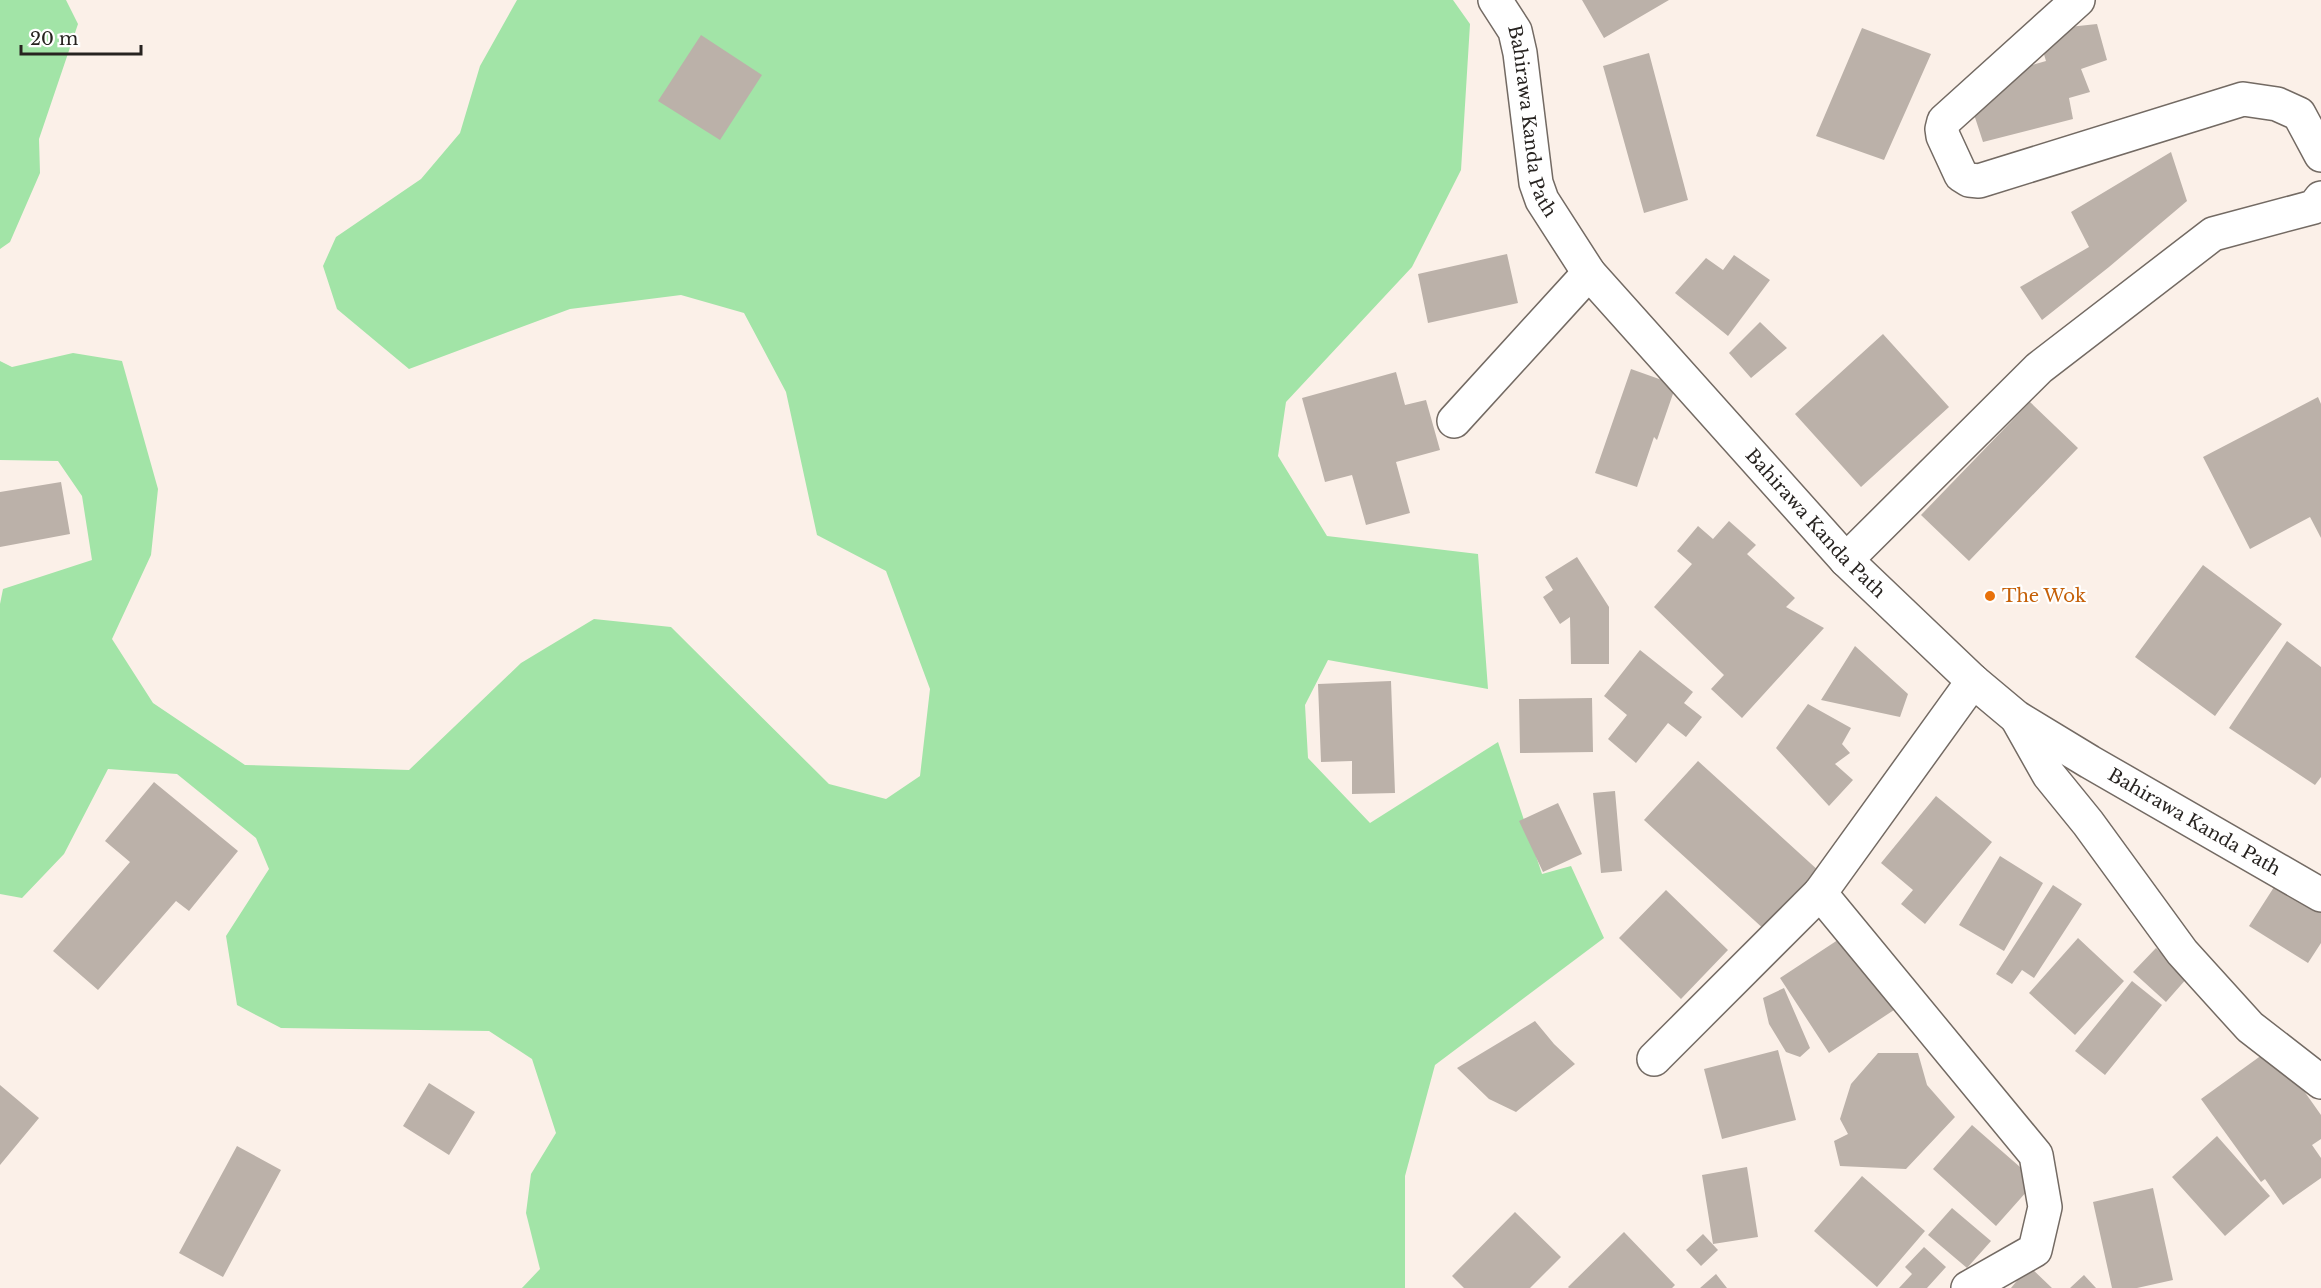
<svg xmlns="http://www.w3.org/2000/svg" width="2321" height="1288" font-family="'Libre Baskerville',serif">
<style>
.green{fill:#a2e4a7}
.building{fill:#bbb1a9}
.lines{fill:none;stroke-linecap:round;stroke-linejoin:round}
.minor-casing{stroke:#736a63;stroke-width:36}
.minor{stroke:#fff;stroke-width:33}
.food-dot{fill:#e8710a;stroke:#fff;stroke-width:2}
.labels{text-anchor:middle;stroke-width:4.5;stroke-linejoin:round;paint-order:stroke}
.street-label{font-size:18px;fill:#272320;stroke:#fff}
.food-label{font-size:18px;fill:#c56008;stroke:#fff;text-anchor:start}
</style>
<rect width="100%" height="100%" fill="#fbf0e8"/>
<!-- green -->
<path class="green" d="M0,0h66l12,24 -39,115 1,34 -30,69 -10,7z
M517,0h936l17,24 -9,146 -49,97 -126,135 -8,54 49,80 151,18 10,135 -160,-29 -23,45 3,53 62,65 128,-81 44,132 29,-8 33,72 -169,127 -30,111v112h-883l18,-19 -14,-56 5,-39 25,-41 -24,-74 -43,-28 -208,-3 -44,-23 -11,-69 43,-67 -13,-31 -79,-64 -69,-5 -44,85 -42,44 -22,-4v-290l3,-15 89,-29 -10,-64 -24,-35 -58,-1v-99l12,6 61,-14 49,8 36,128 -7,66 -39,84 41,64 92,62 164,5 112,-107 73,-44 77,8 158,157 57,15 34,-23 10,-87 -44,-118 -69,-36 -31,-143 -42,-79 -63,-18 -111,14 -161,60 -72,-60 -14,-43 13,-29 85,-58 39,-46 20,-67z"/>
<!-- building -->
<path class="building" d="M1582,0h87l-65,38z
M2097,24l10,36 -26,9 9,23 -21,6 4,21 -90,23 -14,-43 35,-26 42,-12 -3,-10 26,-24z
M1862,28l69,26 -47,106 -68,-24z
M701,35l61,40 -42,65 -62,-39z
M1649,53l39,147 -44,13 -41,-147z
M2171,152l16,49 -78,66 -67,53 -22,-33 69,-40 -18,-35z
M1507,254l11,49 -90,20 -10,-49z
M1734,255l36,25 -42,56 -53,-43 31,-35 17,12z
M1760,322l27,26 -36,30 -22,-25z
M1883,334l66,73 -88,80 -66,-73z
M1631,369l45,16 -19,55 -3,-3 -17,50 -42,-14z
M1396,372l9,33 21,-5 14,50 -44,12 14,51 -44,12 -14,-50 -27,7 -23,-84z
M2318,397l3,7v134l-11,-21 -60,32 -47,-92z
M2030,402l48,46 -109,113 -48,-46z
M61,482l9,52 -70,13v-55z
M1729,521l27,24 -9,9 48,44 -9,9 38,21 -82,90 -31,-29 13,-14 -70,-68 38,-43 -15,-13 21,-25 15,13z
M1577,557l32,50v57h-38l-1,-47 -10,7 -17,-27 10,-7 -8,-13z
M2203,565l79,59 -67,92 -80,-59z
M2287,641l34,26v110l-6,8 -86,-57z
M1855,646l53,48 -8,23 -79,-17z
M1640,650l53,42 -9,11 18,14 -16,20 -18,-14 -32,40 -28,-24 19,-24 -23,-19z
M1391,681l4,112 -43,1v-33l-31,1 -3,-78z
M1592,698l1,54 -73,1 -1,-54z
M1808,704l43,24 -9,16 8,9 -15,11 18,16 -24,26 -53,-58z
M1698,761l122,111 -54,59 -122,-111z
M154,782l84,69 -49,60 -13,-10 -78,89 -45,-39 77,-89 -25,-21z
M1615,791l7,80 -21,2 -8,-80z
M1936,796l56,46 -67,82 -24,-20 12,-14 -32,-27z
M1558,803l24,51 -39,18 -24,-51z
M2000,856l43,27 -39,68 -45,-26z
M2276,884l45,29v30l-13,20 -59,-37z
M2053,885l29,19 -48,74 -12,-8 -10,14 -16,-10z
M1666,890l62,60 -47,49 -62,-61z
M1850,932l50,74 -71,47 -49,-75z
M2078,938l46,43 -49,54 -46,-42z
M2156,948l32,29 -22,25 -33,-30z
M2132,981l30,24 -57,70 -30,-24z
M1784,988l26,60 -10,9 -14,-5 -17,-28 -6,-26z
M1535,1021l19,23 21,20 -59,48 -27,-13 -32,-31z
M2273,1047l48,68v24l-9,6 9,13v20l-38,27 -18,-26 -4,3 -60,-83z
M1778,1050l18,70 -74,19 -18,-70z
M1878,1053h40l9,32 28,32 -49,52 -66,-3 -6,-25 14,-7 -8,-15 11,-35z
M429,1083l46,29 -26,43 -46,-29z
M0,1085l39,33 -39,47z
M1972,1125l64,56 -40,45 -63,-57z
M2217,1136l53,60 -45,40 -53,-59z
M237,1146l44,24 -58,107 -44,-24z
M1747,1167l11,70 -45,7 -11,-69z
M1862,1176l63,55 -48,56 -63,-56z
M2153,1188l20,92 -36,8h-25l-19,-86z
M1952,1208l39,33 -24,27 -39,-33z
M1515,1212l46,45 -31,31h-66l-12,-12z
M1624,1232l51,53 -3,3h-103l-1,-1z
M1703,1234l15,16 -17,16 -15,-16z
M1924,1247l22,20 -19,21h-28l13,-14 -7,-7z
M2029,1266l23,22h-41z
M1716,1274l11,14h-27z
M2084,1275l12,13h-26z"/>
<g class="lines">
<!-- minor casing -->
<g class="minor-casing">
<g id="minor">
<path id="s1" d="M1495,0l20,31 5,22 16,130 6,17 47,73 257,287 127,121 43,36 74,45 231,133"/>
<path d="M2078,0l-134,121 -2,8 1,7 18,39 8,5 10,1 264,-82 34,5 22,10 22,41"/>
<path d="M1454,421l135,-148"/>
<path d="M1846,560l193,-192 174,-134 101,-27 7,-9"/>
<path d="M2018,720l31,55 39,48 94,129 68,75 71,55"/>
<path d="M1654,1059l166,-166"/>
<path d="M1968,1288l67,-38 10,-43 -9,-52 -216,-262 153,-212"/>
</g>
</g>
<!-- minor -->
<use href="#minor" class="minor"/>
</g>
<!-- markers -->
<circle class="food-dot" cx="1990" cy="596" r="6"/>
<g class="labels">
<!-- street labels -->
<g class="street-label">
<text dy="6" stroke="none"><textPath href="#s1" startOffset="129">Bahirawa Kanda Path</textPath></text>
<text dy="6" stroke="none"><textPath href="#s1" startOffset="633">Bahirawa Kanda Path</textPath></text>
<text dy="6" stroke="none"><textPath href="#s1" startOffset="1119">Bahirawa Kanda Path</textPath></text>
</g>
<!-- food labels -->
<g class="food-label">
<text x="2002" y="602">The Wok</text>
</g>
</g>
<!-- scale -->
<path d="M21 45v9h120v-9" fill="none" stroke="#272320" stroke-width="3"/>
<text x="30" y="45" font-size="18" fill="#272320" stroke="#ffffff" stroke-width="4.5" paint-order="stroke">20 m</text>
</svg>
